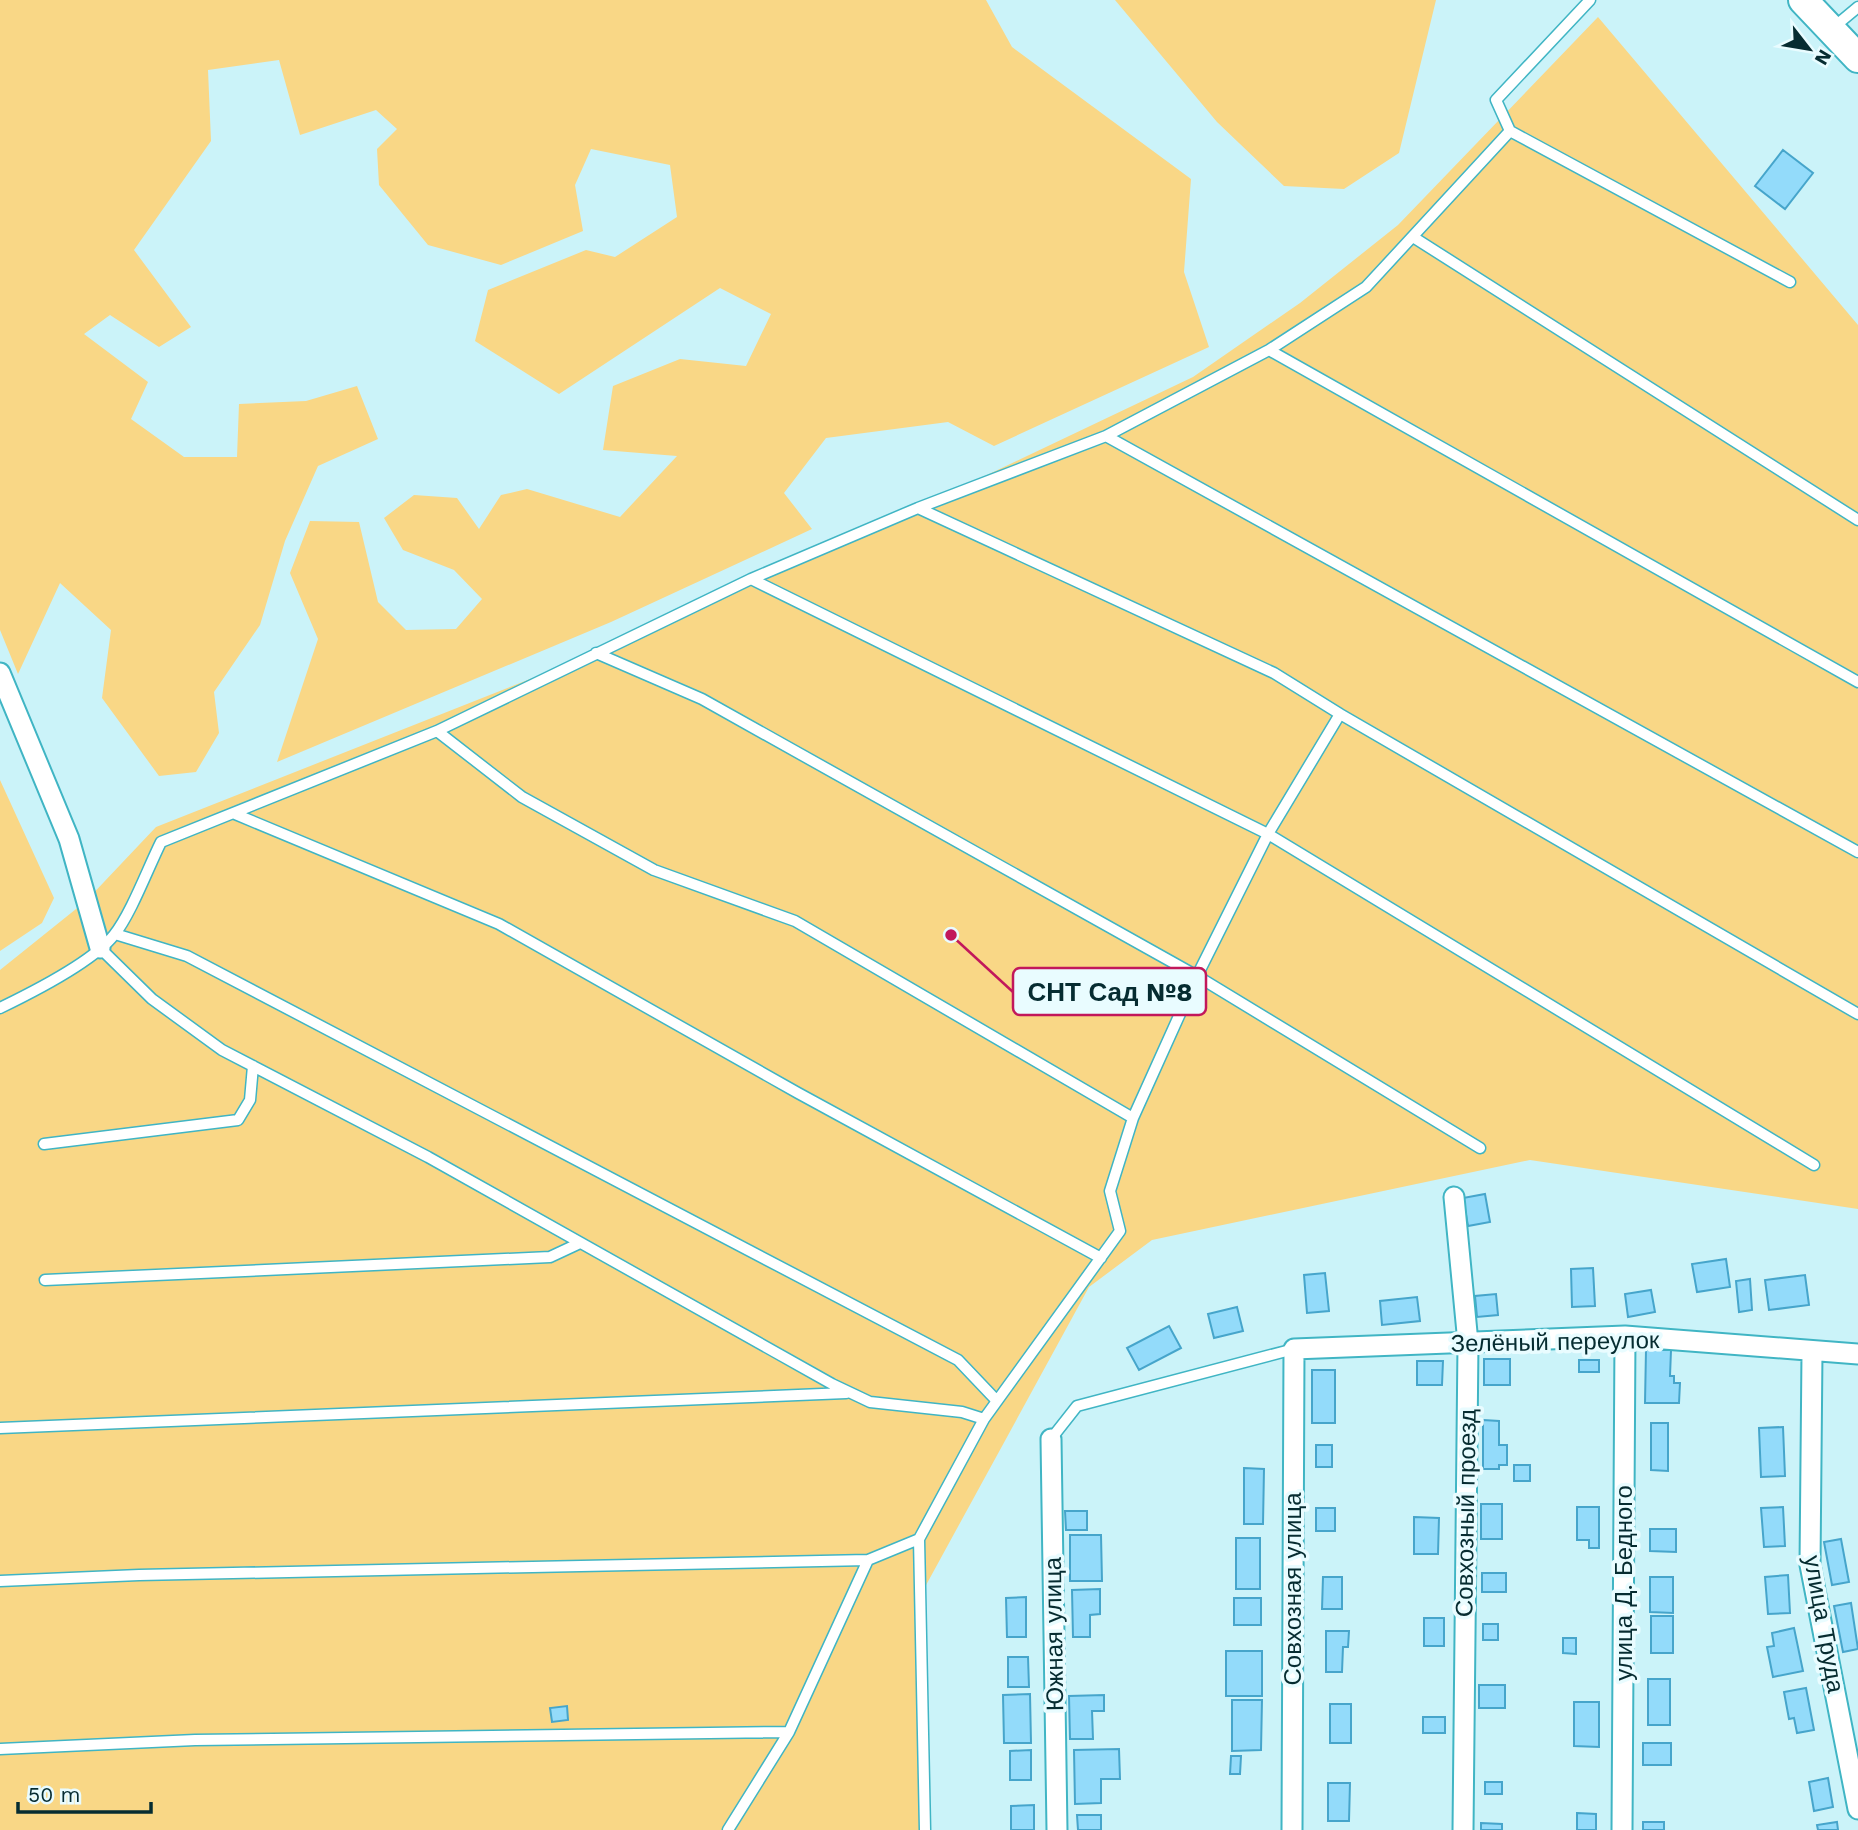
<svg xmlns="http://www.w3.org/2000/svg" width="1858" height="1830" font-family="'Work Sans',sans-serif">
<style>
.green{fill:#f9d786}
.building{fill:#93dbfa;stroke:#46a5cb;stroke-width:2}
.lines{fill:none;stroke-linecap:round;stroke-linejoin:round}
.lane-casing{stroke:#40b5c4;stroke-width:13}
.street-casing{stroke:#40b5c4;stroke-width:23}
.secondary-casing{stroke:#40b5c4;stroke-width:32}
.lane{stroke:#fff;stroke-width:10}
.street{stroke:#fff;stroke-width:19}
.secondary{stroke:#fff;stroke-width:28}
.labels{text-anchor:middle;stroke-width:7;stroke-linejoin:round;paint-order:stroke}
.street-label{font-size:24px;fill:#062c31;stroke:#e9fcff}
.leader{fill:none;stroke:#c2185b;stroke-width:2.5}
.callout-dot{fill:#c2185b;stroke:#e9fcff;stroke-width:2.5}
.callout{fill:#e9fcff;stroke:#c2185b;stroke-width:2.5}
.callout-label{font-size:26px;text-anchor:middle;font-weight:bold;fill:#062c31}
</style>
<rect width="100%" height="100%" fill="#cbf3f9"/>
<!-- green -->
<path class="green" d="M0,0h986l26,47 179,132 -7,93 25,75 -215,99 -46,-24 -122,16 -42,55 28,36 -201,93 -334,140 41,-123 -28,-66 20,-52 49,1 19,80 28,28 50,-1 26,-30 -28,-29 -51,-20 -19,-32 30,-23 43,3 22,31 22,-34 26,-6 93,28 57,-61 -74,-6 10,-64 67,-27 66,7 25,-52 -51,-26 -161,106 -84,-53 13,-51 98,-40 29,7 62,-40 -7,-52 -79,-16 -16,36 8,46 -82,34 -73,-20 -49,-60 -2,-36 20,-20 -21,-19 -76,25 -21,-75 -71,10 3,71 -77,109 57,77 -32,20 -49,-32 -26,19 64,48 -17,37 53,38h53l2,-53 67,-3 51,-15 21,53 -60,27 -33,75 -25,84 -46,67 5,41 -23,39 -37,4 -57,-78 9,-68 -51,-47 -42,91 -18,-44z
M1115,0h321l-37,153 -55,36 -60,-3 -67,-64z
M1598,17l260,308v884l-328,-49 -378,80 -63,47 -164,300 4,243h-929v-860l86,-69 70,-74 440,-174 322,-145 275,-131 107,-74 98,-78z
M0,780l54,118 -12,25 -42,28z"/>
<!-- building -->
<path class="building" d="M1783,150l30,23 -28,36 -30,-23z
M1485,1194l5,28 -22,4 -5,-28z
M1726,1259l4,28 -33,5 -5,-28z
M1593,1268l2,38 -23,1 -1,-38z
M1325,1273l4,38 -22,2 -3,-38z
M1805,1275l4,30 -40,5 -4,-30z
M1750,1279l2,31 -13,2 -3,-31z
M1651,1290l4,22 -27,5 -3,-23z
M1496,1294l2,21 -21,2 -2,-21z
M1417,1297l3,24 -38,4 -2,-24z
M1237,1307l6,24 -29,7 -6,-24z
M1169,1326l12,22 -42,22 -12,-22z
M1646,1350h25l-1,26h4v7h6l-1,20h-34z
M1484,1359h26v26h-26z
M1579,1360h20v12h-20z
M1417,1361h26l-1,24h-25z
M1312,1370h23v53h-23z
M1483,1420l16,1v24h8v20h-8v4h-16z
M1651,1423h17v48l-17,-1z
M1783,1427l2,49 -24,1 -2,-49z
M1316,1445h16v22h-16z
M1514,1465h16v16h-16z
M1244,1468l20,1 -1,55h-19z
M1481,1504h21v35h-21z
M1577,1507h22v41h-10v-8h-12z
M1783,1507l2,39 -21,1 -3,-39z
M1316,1508h19v23h-19z
M1065,1511h22v19h-21z
M1414,1517l25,1 -1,36h-24z
M1650,1529h26v23l-26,-1z
M1070,1535h31l1,46h-32z
M1236,1538h24v51h-24z
M1841,1539l8,43 -17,3 -8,-43z
M1482,1573h24v19h-24z
M1788,1575l2,38 -22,1 -3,-37z
M1323,1577h19v32h-20z
M1650,1577h23v36l-23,-1z
M1100,1589v25l-10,1v22h-17l-1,-47z
M1026,1597v40h-19l-1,-39z
M1234,1598h27v27h-27z
M1851,1603l7,46 -15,3 -9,-46z
M1651,1616h22v37h-22z
M1424,1618h20v28h-20z
M1483,1624h15v16h-15z
M1794,1628l9,43 -30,6 -6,-30 7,-1 -2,-13z
M1326,1631h23l-1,16h-5l-1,25h-16z
M1563,1638h13v16l-13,-1z
M1226,1651h36v45h-36z
M1008,1657h20l1,30h-21z
M1648,1679h22v46h-22z
M1479,1685h26v23h-26z
M1806,1688l8,42 -17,3 -3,-15 -5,1 -5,-27z
M1030,1694l1,49h-27l-1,-48z
M1104,1695v16h-12l1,28h-23l-1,-43z
M1232,1700h30l-1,50 -29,1z
M1574,1702h25v45l-25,-1z
M1330,1704h21v39h-21z
M567,1706l1,14 -16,2 -2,-14z
M1423,1717h22v16h-22z
M1643,1743h28v22h-28z
M1119,1749l1,30h-19v24l-26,1 -1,-54z
M1031,1750v30h-21v-29z
M1231,1756h10l-1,18h-10z
M1828,1778l5,29 -19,4 -5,-29z
M1485,1782h17v12h-17z
M1328,1783h22l-1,38h-21z
M1034,1805v25h-23v-24z
M1577,1813l19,1v16h-19z
M1077,1815h24v15h-23z
M1643,1822h21v8h-21z
M1837,1822l1,8h-20l-1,-5z
M1481,1823l21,1v6h-21z"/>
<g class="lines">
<!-- lane casing -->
<g class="lane-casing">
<path id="lane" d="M1834,27l24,-20
M1510,131l280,151
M1413,237l445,283
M1269,350l589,332
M1106,436l752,416
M751,579l517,255 546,331
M596,653l106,46 495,277 283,172
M1340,714l518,300
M437,731l85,66 132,73 141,51 338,197
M235,814l264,110 299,169 303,165
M115,934l72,22 771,404 39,41
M100,948l52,51 70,51 206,107 404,227 38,18 92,10 22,7 136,-188 -10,-40 23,-73 64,-142 71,-142 72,-120 -66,-41 -356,-165
M0,1008c31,-15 93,-46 114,-73 17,-21 34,-67 47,-93l276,-111 314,-152 167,-71 188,-72 163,-86 97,-63 144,-156 -14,-31 94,-100
M44,1144l194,-24 12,-20 3,-34
M45,1280l505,-23 30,-14
M0,1428l846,-35
M1051,1439l26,-33 217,-57
M0,1581l139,-6 729,-15
M0,1749l195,-9 594,-8
M728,1830l61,-98 79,-172 51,-21
M925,1830l-6,-291 65,-120"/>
</g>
<!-- street casing -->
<g class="street-casing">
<path id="street" d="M0,673l69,166 31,109
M1454,1197l14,146 -5,487
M1812,1352l-2,213 48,244
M1051,1439l6,391
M1292,1830l2,-481 331,-13 233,18
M1622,1830l3,-494"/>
</g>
<!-- secondary casing -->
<g class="secondary-casing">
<path id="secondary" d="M1803,0l55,58"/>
</g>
<!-- lane -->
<use href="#lane" class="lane"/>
<!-- street -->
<use href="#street" class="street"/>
<!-- secondary -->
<use href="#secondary" class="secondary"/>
</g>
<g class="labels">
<!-- street labels -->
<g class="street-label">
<text transform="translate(1555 1342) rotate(-1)" y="8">Зелёный переулок</text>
<text transform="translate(1466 1513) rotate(-89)" y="8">Совхозный проезд</text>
<text transform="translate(1624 1583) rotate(-90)" y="8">улица Д. Бедного</text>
<text transform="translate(1293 1589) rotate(-90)" y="8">Совхозная улица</text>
<text transform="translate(1824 1624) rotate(80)" y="8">улица Труда</text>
<text transform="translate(1054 1634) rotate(-91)" y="8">Южная улица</text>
</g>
</g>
<!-- callouts -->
<path class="leader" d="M951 935L1013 992"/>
<circle class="callout-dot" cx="951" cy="935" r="7"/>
<rect class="callout" x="1013" y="968" width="193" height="47" rx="7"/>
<g class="callout-label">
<text x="1110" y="1001">СНТ Сад №8</text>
</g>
<!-- north arrow -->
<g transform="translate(1809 49) rotate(121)" stroke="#e9fcff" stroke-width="5" paint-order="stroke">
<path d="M0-5L12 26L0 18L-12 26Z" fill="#062c31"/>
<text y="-10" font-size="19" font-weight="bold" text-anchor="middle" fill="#062c31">N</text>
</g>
<!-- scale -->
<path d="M18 1802v10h133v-10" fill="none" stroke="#062c31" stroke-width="3.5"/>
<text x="28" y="1802" font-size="21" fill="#062c31" stroke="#e9fcff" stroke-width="5" paint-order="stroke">50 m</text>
</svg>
